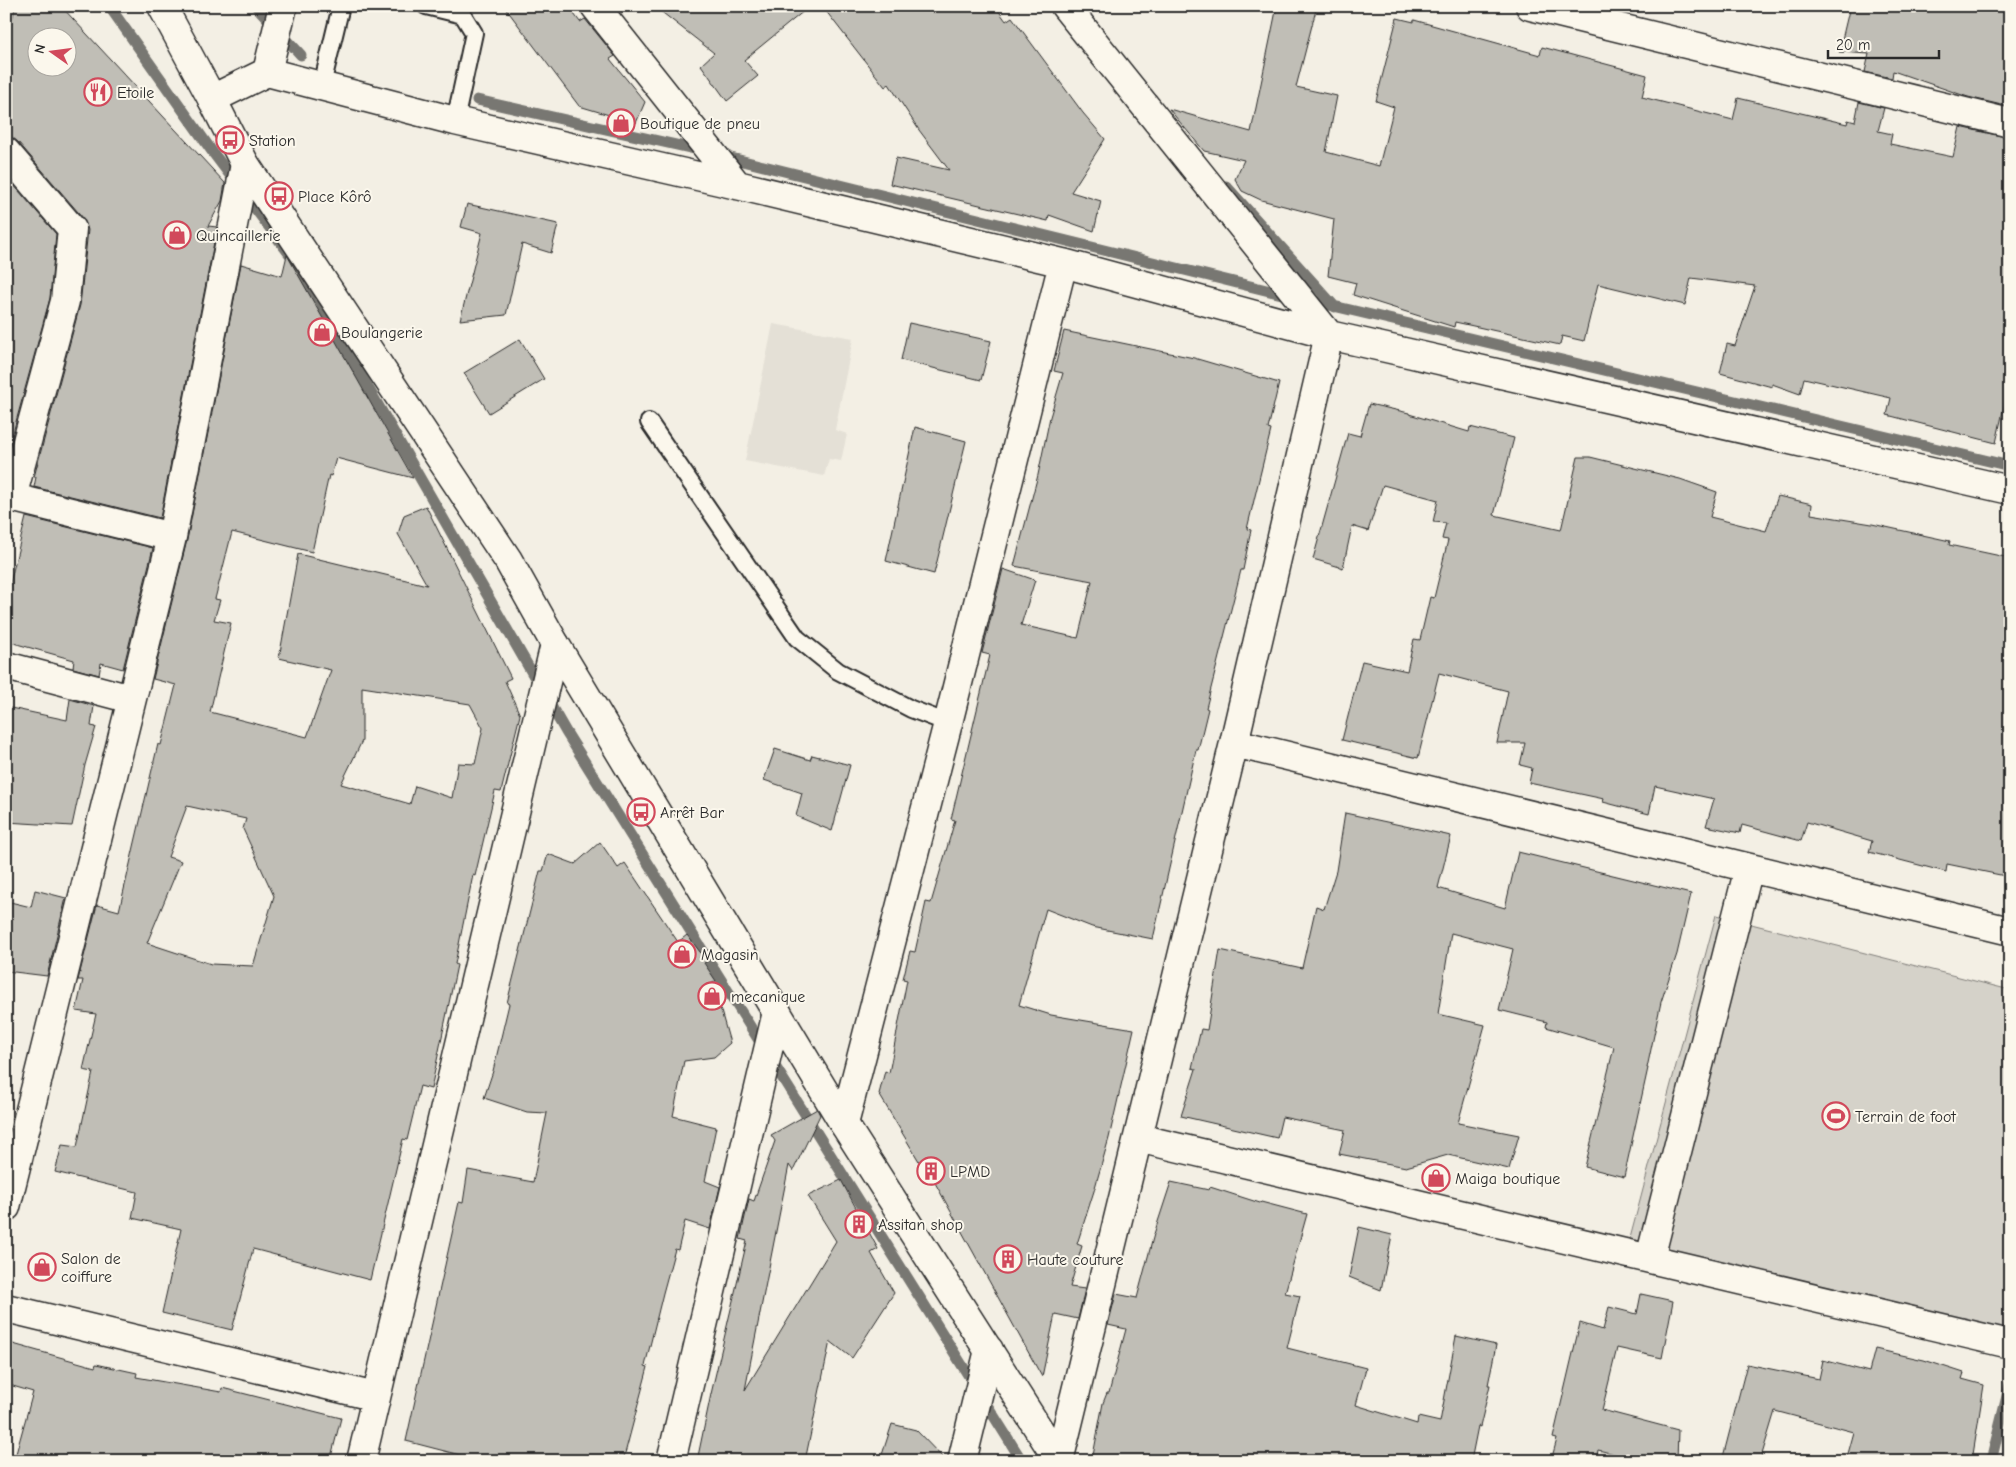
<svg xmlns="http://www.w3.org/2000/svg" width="2016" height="1467" font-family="'Comic Neue',sans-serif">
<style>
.built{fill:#e4e0d6}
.green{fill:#d5d2c9;stroke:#807e7a}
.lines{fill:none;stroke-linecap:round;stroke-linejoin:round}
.stream{stroke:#787772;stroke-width:11}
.building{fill:#c0beb6;stroke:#2b2b2b;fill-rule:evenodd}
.lane-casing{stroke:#2b2b2b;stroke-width:20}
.street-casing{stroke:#2b2b2b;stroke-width:31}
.secondary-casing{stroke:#2b2b2b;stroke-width:31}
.lane{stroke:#fbf7ec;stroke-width:16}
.street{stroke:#fbf7ec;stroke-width:28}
.secondary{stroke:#fbf7ec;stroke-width:28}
.labels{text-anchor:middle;stroke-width:4;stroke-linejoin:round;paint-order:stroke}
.poi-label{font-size:16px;fill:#2b2b2b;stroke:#fbf7ec;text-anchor:start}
</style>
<rect width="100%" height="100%" fill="#f3efe4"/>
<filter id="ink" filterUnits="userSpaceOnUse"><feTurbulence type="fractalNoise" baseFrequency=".02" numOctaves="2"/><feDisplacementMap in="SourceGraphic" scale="10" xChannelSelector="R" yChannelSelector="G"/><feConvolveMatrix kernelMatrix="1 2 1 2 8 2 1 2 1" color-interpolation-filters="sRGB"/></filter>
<g filter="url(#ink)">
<!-- built -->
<path class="built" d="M773,324l80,14 -18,92 12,4 -6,27 -12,-2 -5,17 -79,-15z"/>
<!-- green -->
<path class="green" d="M1716,915l294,75v348l-381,-96z"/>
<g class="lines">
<!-- stream -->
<path class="stream" d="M109,6l105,148 83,110 269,468 456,729
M256,6l45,49
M477,100l226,51
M719,155l571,141
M1226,186l109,121
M1308,300l702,166
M1991,1461l19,-77"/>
</g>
<!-- building -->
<path class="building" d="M15,6h46l164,177 -3,18 -14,25 9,1 -57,291 -126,-31 2,-10h-2l46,-172 8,-75 -4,-11 -66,-77 -6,-5h-6v-84l5,-15 -2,-3zM38,38h30v30h-30z
M504,6h64l12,16 5,-3 30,37 -5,3 35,43 -9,21 -57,-17z
M654,6h156l-66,54 14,16 -31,25 -26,-36 13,-12z
M822,6h173l11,15 6,-4 71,96 22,26 -34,53 30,9 -7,30 -45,-16 -1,6 -158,-37 6,-26 53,12 -30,-40 -30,-46 -4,3z
M1277,6h40l-21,81 41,9 -11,56 53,14 15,-59 -18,-6 21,-83 17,4v-2l126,35 2,-8 105,28 -5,22 91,23 5,-22 109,26 1,-4 7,2 4,-20 25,6 -6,23 14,3 -2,10 63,13 7,-30 50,11v241l-14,64 -109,-28 4,-17 -87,-20 -4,16 -28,-10v3l-52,-14 7,-29 8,2 20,-60 -64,-8 -6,27 -87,-21 -14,57 -22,-5 -2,9 -105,-23 -1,5 -101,-32 3,-12 -28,-7 6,-57 -73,-19 -19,-9 -7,-12 9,-19 -40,-9 -35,-42 82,23z
M1850,6h160v101l-42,-10 -75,-26 -1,7 -27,-6 4,-18 -30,-2z
M6,176l50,58 -6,64 -44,160z
M467,204l91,20 -7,29 -29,-9 -16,71 -46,5 22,-87 -21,-6z
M287,255l126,223 -77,-20 -5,18 -2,-1 -17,77 -80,-20 -17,67 5,1 -6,20 17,3 -21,89 97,25 24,-67 -52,-12 19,-104 129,31 -29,-51 6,-19 22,-9 85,172 -6,3 15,34 -19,77 -6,-1 -20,85 -2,-1 -18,89 2,1 -26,124 -11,-3 -13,54 -4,-1 -33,141 -117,-31 -21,81 -70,-17 19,-84 -49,-11 5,-26 -82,-20 7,-27 15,2 16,-75 -10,-2 13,-56 -20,-3 7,-31h-5l19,-75 22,6 39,-167 3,1 15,-60 -23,-6 34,-139 54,-276 41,12zM362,687l108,17 13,24 -8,36 -17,-1 -6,35 -37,-12 -5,18 -69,-20 21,-43zM187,806l59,13 -3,10 31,67 -21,70 -42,-2 -64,-21 34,-82 -13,-4z
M909,323l82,18 -10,39 -80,-20z
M1064,331l130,27 85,25 -11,46 3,1 -24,99 4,1 -8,40h-2l-35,138 2,1 -10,41h-2l-43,189 -61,-12 -46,-18 -27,96 32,10 83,14 -25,109 -15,53 -17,53 5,2 -12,41 15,2 -7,30 -23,-5 -13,63 -108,-196 -2,2 -53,-89 6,-23 4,2 18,-93 -4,-1 7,-28 5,1 11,-50 5,1 24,-83 -4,-1 39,-164 -8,-2 21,-84 32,11 -14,45 57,13 14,-57 -78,-15 24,-91 12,-58 13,-44 -9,-2z
M520,339l24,40 -55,34 -25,-40z
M1369,404l40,9v1l60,18 1,-5 44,11 -20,77 67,15 17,-73h12l90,22 37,13 -7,25 56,14 12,-35 34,8 -1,10 61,10 78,17 -1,4 61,13v319l-63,-13 -1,8 -77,-20 3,-11 -65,-19 -6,19 -59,-16 -2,8 -34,-7 8,-27 -59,-13 -6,28 -46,-12 1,-3 -75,-16 3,-15 -12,-3 5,-22h-28l11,-52 -69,-18 -21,85 -76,-18 20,-79 45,10 7,-32 6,1 10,-43 4,1 14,-58 -6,-1 4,-16 -13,-1 5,-22 -55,-15 -15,46 -16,-5 -9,42 -30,-9 35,-126 12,3z
M915,427l51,14 -32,133 -48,-13z
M26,517l127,31 -30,121 -22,-6 -2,12 -26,-7 1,-8 -68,-19v-41z
M70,699l24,7 -3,20 5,1 -11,38 -13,61 -66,-4v-115l61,13z
M775,749l35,11 2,-5 38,10 -18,66 -36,-15 6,-23 -38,-13z
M1345,813l106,23 -13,52 67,20 13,-56 173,42 -14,60 -16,48 -14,66h1l-24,109 -39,-10 29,-120 -68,-20 1,-5 -48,-12 14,-61 -62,-16 -13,81 47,11 -27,98 61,12 -10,34 -61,-14 -42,12 -67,-13 6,-24 -63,-13 -5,21 -96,-22 15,-47 -4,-1 9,-39 6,1 13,-80 82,18 14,-62 8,3 12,-38z
M600,842l18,26 7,-5 53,79 9,-7 20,26 -3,2 12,18 -10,6 13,17 11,39 -16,14 -30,4 -11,55 43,11 -11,54 15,6 -10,42 -25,-8 -7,29 -3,-1 -12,44 -18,73 3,1 -25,94h-140l-77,-20 53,-239 4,1 5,-33 65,12 14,-69 -20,-1 -43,-14 9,-27 16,-67 -2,-1 33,-132h3l5,-17 27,10z
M35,890l31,8 -19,78 -41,-5v-70l25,6z
M817,1109l3,6 -27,56 -4,-6 -44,225 91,-149 -28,-45 33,-16 37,69 -7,4 23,40 -42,65 -22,-17 -25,120h-108l14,-67 36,-153 -7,-2 9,-40 5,2 21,-60 -4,-6z
M1171,1182l38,8 1,-3 50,16 1,-1 46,12 -22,79 15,3 -13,52 79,20 -10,37 61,19 1,-7 22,5 16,-86 40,9 -8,40h2l-10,42 -2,-1 -7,35h-379l11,-58 4,-10h2l17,-64 -18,-4 8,-31 21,4 17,-64z
M1359,1227l33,8 -11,55 -32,-13z
M1641,1294l32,7 -11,57 -45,-10 -15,62 76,20 -1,31h-33l-46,-11 -2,11h-45l6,-22 -4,-1 27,-115 23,7 6,-23 28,7z
M6,1342l89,25 1,-3 41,9 -1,4 85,15 1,-4 119,30 -11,43h-316l19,-69 -27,-8z
M1875,1349l49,11 40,13 -2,6 22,6 -12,76h-126l8,-29 -79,-21 -15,50h-38l25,-97 72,15 4,-19 46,12z
M892,1424l24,6 30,31h-66z"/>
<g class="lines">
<!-- lane casing -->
<g class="lane-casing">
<path id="lane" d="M426,6l37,9 11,18 -19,88
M322,85l19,-79
M649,422l148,216 41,33 73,38 37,14"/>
</g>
<!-- street casing -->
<g class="street-casing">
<path id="street" d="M595,6l142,179
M1530,6l480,117
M267,72l16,-66
M212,99l55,-27 188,49 282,64 326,78 266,72 681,155
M6,152l66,77 -7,72 -53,196
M6,496l166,41
M6,666l125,33
M1234,743l776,188
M844,1124l104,-401 115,-460
M1138,1138l872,206
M6,1207l166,-670 73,-373
M1650,1258l99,-390
M6,1308l370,89
M361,1461l194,-817
M671,1461l106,-449
M962,1461l27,-111
M1059,1461l175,-718 95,-408 -264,-329"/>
</g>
<!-- secondary casing -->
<g class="secondary-casing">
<path id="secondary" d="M162,6l50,93 33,65 263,396 47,84 289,480 215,337"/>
</g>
<!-- lane -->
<use href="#lane" class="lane"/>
<!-- street -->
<use href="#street" class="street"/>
<!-- secondary -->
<use href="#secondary" class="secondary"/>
</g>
</g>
<!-- icons -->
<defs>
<g id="restaurant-ring" transform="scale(1.4375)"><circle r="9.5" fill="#fbf7ec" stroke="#d1495b" stroke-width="1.5"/><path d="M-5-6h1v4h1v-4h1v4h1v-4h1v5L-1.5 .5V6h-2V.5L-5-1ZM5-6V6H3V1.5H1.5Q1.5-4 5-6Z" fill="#d1495b"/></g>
<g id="shop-ring" transform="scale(1.4375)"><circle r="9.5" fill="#fbf7ec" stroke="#d1495b" stroke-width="1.5"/><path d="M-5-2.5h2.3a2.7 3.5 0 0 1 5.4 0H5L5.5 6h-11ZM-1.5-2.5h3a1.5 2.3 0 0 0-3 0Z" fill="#d1495b"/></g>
<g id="bus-ring" transform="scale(1.4375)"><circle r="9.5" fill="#fbf7ec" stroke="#d1495b" stroke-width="1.5"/><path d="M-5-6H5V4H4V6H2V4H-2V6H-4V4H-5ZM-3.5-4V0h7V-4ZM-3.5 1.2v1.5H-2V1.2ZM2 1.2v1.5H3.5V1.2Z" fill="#d1495b"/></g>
<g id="stadium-ring" transform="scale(1.4375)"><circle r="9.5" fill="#fbf7ec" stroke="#d1495b" stroke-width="1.5"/><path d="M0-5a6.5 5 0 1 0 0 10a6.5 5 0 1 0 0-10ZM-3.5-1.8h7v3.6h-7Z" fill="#d1495b"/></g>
<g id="building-ring" transform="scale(1.4375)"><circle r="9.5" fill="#fbf7ec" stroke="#d1495b" stroke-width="1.5"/><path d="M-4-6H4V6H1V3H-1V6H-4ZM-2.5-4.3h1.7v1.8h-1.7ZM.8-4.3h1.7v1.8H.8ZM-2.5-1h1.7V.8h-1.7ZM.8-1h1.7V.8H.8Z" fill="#d1495b"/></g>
</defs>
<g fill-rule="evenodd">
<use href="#restaurant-ring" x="98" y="92"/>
<use href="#shop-ring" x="621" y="123"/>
<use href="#bus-ring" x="230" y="140"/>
<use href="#bus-ring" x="279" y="196"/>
<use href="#shop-ring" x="177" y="235"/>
<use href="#shop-ring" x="322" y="332"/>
<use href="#bus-ring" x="641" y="812"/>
<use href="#shop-ring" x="682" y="954"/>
<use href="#shop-ring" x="712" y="996"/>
<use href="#stadium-ring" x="1836" y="1116"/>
<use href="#building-ring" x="931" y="1171"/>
<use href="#shop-ring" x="1436" y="1178"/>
<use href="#building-ring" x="859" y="1224"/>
<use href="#building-ring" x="1008" y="1259"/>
<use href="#shop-ring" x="42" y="1267"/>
</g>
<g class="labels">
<!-- poi labels -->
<g class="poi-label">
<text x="117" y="98">Etoile</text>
<text x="640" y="129">Boutique de pneu</text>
<text x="249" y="146">Station</text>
<text x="298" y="202">Place Kôrô</text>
<text x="196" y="241">Quincaillerie</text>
<text x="341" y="338">Boulangerie</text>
<text x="660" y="818">Arrêt Bar</text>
<text x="701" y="960">Magasin</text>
<text x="731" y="1002">mecanique</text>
<text x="1855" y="1122">Terrain de foot</text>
<text x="950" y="1177">LPMD</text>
<text x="1455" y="1184">Maiga boutique</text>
<text x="878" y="1230">Assitan shop</text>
<text x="61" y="1264">Salon de<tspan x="61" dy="18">coiffure</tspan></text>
<text x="1027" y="1265">Haute couture</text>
</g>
</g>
<!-- margin -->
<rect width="2016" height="1467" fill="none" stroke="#fbf7ec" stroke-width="25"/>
<rect x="12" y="12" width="1991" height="1442" fill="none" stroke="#2b2b2b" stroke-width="2" filter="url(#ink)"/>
<!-- north arrow -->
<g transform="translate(52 52) rotate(284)"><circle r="24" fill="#fbf7ec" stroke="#a8a59f"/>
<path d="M0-4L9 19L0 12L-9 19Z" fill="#d1495b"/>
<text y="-8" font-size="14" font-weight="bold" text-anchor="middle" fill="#2b2b2b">N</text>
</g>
<!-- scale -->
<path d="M1828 50v8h111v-8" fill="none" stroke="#2b2b2b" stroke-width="2.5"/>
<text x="1836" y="50" font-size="15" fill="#2b2b2b" stroke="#fbf7ec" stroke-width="4" paint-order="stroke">20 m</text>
</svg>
